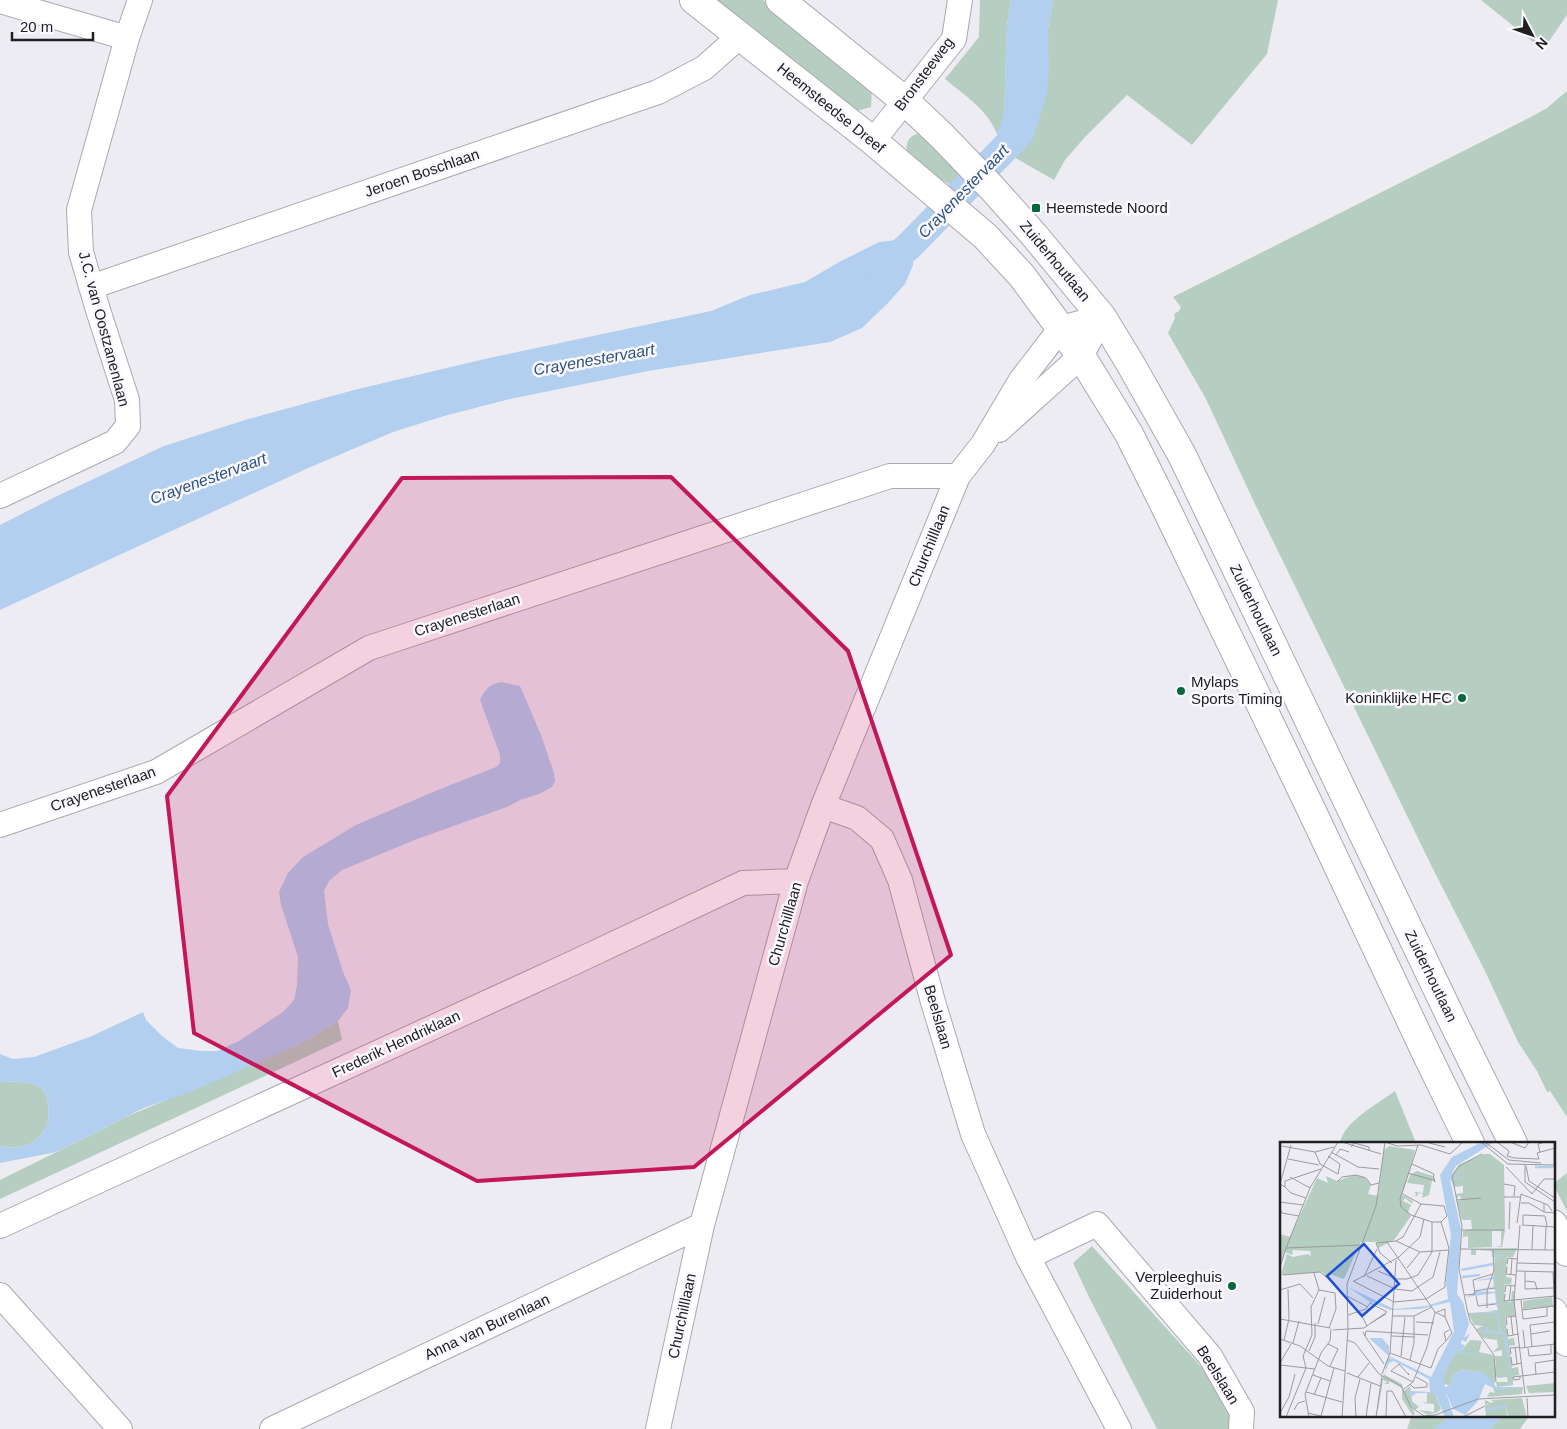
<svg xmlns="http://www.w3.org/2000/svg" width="1567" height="1429" font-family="Arial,sans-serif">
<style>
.green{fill:#b5cec1}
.water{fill:#b2cfef}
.pier{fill:#edecf3}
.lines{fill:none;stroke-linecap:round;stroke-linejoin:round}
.canal{stroke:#b2cfef;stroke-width:29}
.minor-casing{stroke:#aaa9b0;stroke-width:26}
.primary-casing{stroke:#aaa9b0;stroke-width:30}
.minor{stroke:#fff;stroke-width:24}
.primary{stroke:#fff;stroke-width:28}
.marked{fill:#c2185b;fill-opacity:0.2;stroke:#c2185b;stroke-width:4;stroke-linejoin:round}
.poi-dot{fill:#05683d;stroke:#fbf9ff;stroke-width:2}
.labels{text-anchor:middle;stroke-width:5;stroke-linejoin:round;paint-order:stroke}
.street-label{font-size:15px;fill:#202022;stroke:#fbf9ff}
.poi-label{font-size:15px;fill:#202022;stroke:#fbf9ff;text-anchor:start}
.water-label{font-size:16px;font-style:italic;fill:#2b537e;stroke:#fbf9ff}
.inset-river{fill:none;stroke:#b2cfef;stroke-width:2.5}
.inset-road{fill:none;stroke:#9b9a9f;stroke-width:1}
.view{fill:#1d4ed8;fill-opacity:0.15;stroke:#1d4ed8;stroke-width:2.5}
.inset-edge{fill:none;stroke:#202022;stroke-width:2.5}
</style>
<rect width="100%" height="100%" fill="#edecf3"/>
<!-- green -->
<path class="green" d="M714,0h49l109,87 -1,20 -18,5z
M980,0h31l-4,25 -3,93 -7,16c-9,-24 -33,-39 -52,-55l34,-42z
M1053,0h225l-11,54 -75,91 -65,-50 -42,42 -20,23 -11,20 -42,-24 14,-8 21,-105 1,-15z
M1481,0h86v15l-24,35z
M1567,91v1026l-17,-26 -3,1 -10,-21 -19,-29 -34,-73 -51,-100 -179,-367 -48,-103 -38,-66 7,-15 -1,-4 5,-3 2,-4 -8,-10 356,-179 18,-10z
M921,133l53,51 -9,8c-15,-8 -46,-22 -56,-36 -3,-4 -3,-10 -1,-15 3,-5 7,-7 13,-8z
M338,1021l4,19 -342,159v-19l103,-51 20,-11 175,-73z
M0,1082c12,0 32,-2 42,7 4,4 5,10 6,15 5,31 -18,49 -48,42z
M1395,1091l21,52h-76c3,-21 39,-40 55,-52z
M1567,1173v38l-14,-27z
M1092,1246l113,125 21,30 6,21 -1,7h-74l-68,-132 -16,-34z
M1412,1415h40l-18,14h-27z
M1504,1415h26l-10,14h-31z"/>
<!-- water -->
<path class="water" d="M1011,0h42l-5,28 1,44 -2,21 -13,43 -8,12 -14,8 -14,-17 -1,-5 7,-16 3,-93z
M896,240l10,3 7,9v13l-8,19 -17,19 -26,25 -32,14 -182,29 -138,28 -66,17 -51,16 -87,37 -306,141v-85l55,-28 109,-51 81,-26 109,-30 135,-32 222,-47 39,-16 55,-13 36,-21 38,-19z
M501,682l19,4 21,49 13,38 1,8 -3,6 -13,7 -19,6 -13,7 -90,32 -75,31 -13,11 -5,10 4,33 15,48 8,18 -3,18 -10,13 -40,24 -108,47 -44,15 -23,11 -20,11 -47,23 -56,11v-17c30,7 53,-11 48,-42 -1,-5 -2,-11 -6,-15 -10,-9 -30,-7 -42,-7v-28l13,5 21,-2 58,-21 51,-24 3,8 16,16 16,12 24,3h15l22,-10 44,-29 11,-12 3,-14 1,-29 -17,-52 -2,-13 9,-19 15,-16 53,-32 77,-33 63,-25 4,-4v-8l-20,-55c5,-11 10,-16 21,-18z
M1452,1415h52l-15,14h-55z"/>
<!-- pier -->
<path class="pier" d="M994,134l21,23 -5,1 -14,-17z"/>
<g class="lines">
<!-- canal -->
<path class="canal" d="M879,270l29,-23 103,-105 8,-30"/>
<!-- minor casing -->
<g class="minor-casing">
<path id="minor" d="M0,1l127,37
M873,141l81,-102 6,-39
M91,287l567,-195 46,-24 36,-32
M999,430l82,-74 21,-39
M0,496l115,-54 13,-16 -1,-26 -29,-90 -17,-58 -2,-42 48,-172 13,-38
M823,806l34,12 25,21 18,41 33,122 40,132 55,123 91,172
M0,825l156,-53 213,-124 521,-172h68
M0,1226l573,-263 170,-80 53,-2
M1028,1257l69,-33 113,132 32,56 -1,17
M0,1295l120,134
M272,1429l430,-204
M658,1429l44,-204 94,-344 27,-75 135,-330 25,-32 38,-64 40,-52 41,-11"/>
</g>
<!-- primary casing -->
<g class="primary-casing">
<path id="primary" d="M694,0l179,141 112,95 37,40 59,80 48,78 36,72 146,303 116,246 43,88
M780,0l125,101 37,35 50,52 42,47 68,82 28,46 52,92 273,571 58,117
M1553,1224l14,28
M1553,1312l14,30"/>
</g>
<!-- minor -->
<use href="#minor" class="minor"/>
<!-- primary -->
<use href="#primary" class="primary"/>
</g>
<!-- marked area -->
<path class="marked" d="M671,477l177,174 103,304 -257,212 -217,14 -283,-148 -27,-237 235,-318z"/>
<!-- markers -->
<g class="poi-dot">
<rect x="1031" y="203" width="10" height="10" rx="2.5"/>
<circle cx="1181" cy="691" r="5"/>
<circle cx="1462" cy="698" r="5"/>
<circle cx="1232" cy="1286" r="5"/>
</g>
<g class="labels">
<!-- street labels -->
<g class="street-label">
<text transform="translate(924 74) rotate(-53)" y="5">Bronsteeweg</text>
<text transform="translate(831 108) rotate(39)" y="5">Heemsteedse Dreef</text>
<text transform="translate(422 173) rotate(-19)" y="5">Jeroen Boschlaan</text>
<text transform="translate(1055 261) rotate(50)" y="5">Zuiderhoutlaan</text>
<text transform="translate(104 329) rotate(75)" y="5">J.C. van Oostzanenlaan</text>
<text transform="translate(929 546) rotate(-68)" y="5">Churchilllaan</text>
<text transform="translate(1256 610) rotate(64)" y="5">Zuiderhoutlaan</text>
<text transform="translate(467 615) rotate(-18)" y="5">Crayenesterlaan</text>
<text transform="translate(103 789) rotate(-19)" y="5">Crayenesterlaan</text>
<text transform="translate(785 924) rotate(-74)" y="5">Churchilllaan</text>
<text transform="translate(1431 976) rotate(64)" y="5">Zuiderhoutlaan</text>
<text transform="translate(938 1017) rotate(74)" y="5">Beelslaan</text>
<text transform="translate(396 1044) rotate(-25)" y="5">Frederik Hendriklaan</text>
<text transform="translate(682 1316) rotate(-78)" y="5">Churchilllaan</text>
<text transform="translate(487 1327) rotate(-25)" y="5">Anna van Burenlaan</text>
<text transform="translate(1218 1375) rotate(58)" y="5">Beelslaan</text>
</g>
<!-- poi labels -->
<g class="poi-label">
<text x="1046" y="213">Heemstede Noord</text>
<text x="1191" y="687">Mylaps<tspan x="1191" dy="17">Sports Timing</tspan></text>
<text x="1452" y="703" text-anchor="end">Koninklijke HFC</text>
<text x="1222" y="1282" text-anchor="end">Verpleeghuis<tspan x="1222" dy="17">Zuiderhout</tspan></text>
</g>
<!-- water labels -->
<g class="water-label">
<text transform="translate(963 191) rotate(-46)" y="6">Crayenestervaart</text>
<text transform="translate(594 359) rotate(-10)" y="6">Crayenestervaart</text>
<text transform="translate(208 478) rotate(-20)" y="6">Crayenestervaart</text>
</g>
</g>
<!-- overview -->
<g transform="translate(1280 1142)">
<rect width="275" height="275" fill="#edecf3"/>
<path d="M109,4l26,4 -14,50 2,-5 10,6 -1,3 -7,-6 -2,3 8,4 -3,7 3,4 -17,24 -16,8 -1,-6h-16l-17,37 -14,-5 -3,1 3,6 -8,-9 -41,3 6,-21 6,3 15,-3 3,2 -1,-5 -17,-1 -1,5 -7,-3 -5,17v-35l10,3 27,-59 11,5 -2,-7 11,5 17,-6 10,2 7,8 -3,9 10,2 6,-46zM204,12h6l14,11 1,66 -3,16h-8l7,-1v-15h-9v16l-24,1v-12l-5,1v-6l9,-2 -1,-9h-9l-5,-19 4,-1 -1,-5 -3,3 -2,-4 8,-1v-7l-9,1 -4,-10 9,-12zM137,29l16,5 -4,19 -7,3 1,-4 -5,-1v3l-7,-1h5l-1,-3 8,1 1,-8 -17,-2 3,-8zM237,106l-4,9h-6l-1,20 6,1 -1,6h-6l-1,17 7,1 1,-11h2l1,25h-10l3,23 6,-1 1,7 -6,1 3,22 6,-1 1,8 -6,1v9l9,-1 -25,3 -1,-5h12l-1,-5 -10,1 -2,-22h7v-6l-9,2 5,-5 -1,-7 -14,-2 -7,-9 7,-3 -9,-1 -6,-12 29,-1 -9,-1 10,-1 -5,-31 2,-23 -4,-5 -15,-1v5h-5v-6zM272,155l1,9 -30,3v-8zM190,198l12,1 -3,11 14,3 4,19 -3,12 -10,-13 -23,-3 -8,6 -3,10 -5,-2 -1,4v-14l6,-13 10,-17v9zM109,215l3,3 -6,3 -1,12 17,9 2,7 6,-5 2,15 7,6 -4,3 -6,-6 6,9 -2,3 -11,-17v-11l-13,-7v3h-5l3,-2 -4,-2 -6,37 3,-29 2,-10 3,-1 -2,-2 2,-1v-10zM275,241v9l-26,1 -3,-7zM243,245l-1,7 -35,3 3,-5 5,1 -2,-5zM147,251h8l6,16 -3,3 -10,3 -9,-5 15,2v-8l-12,-1 5,-1zM242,256l5,19h-19l-2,-11 1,11h-21l-1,-11 5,-2 -5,1v-5l6,3 3,-2 -4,-1z" fill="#b5cec1"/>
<path d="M202,0h12l-38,24 -6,11h15l-15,3 11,49 -4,65 6,8 6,22 -5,14 6,-5 -4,9 -4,-2 -1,4 4,1 -4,7 32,3 -36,-2 3,-9 -16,30v13l6,-1 3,-10 8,-6 23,3 12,14h27l-25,3 -13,-6 -7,17 -13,14 -12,-6 -8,-19 9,27h-9l-10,-24h-18l-7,4v-6l20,1 -1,-13 -35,-18 -5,2 -4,9 2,-10 5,-3 -23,-21h13l7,8v10l42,21 23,-46 -4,-29 -30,7 -30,1 -20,-8 -22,-15 46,22 32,-3 22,-7 -2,-18 5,-46 -11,-60 12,-18zM211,108l2,6 9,-2 -6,8 -2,15 4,33 -2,-6h-18l18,-1 -1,-10 -28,4 9,-6 19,1v-5l-19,3 19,-4 -1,-7 -20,2 20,-4 2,-15 2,-5h-6zM218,169l3,21h3l3,7 5,43 -9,-48 -19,-1 3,-7 3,6h9l-2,-19h-25z" fill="#b2cfef"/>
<path class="inset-river" d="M255,25h20M181,128l32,-6M182,135l18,-2M206,268l20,-4"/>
<path class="inset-road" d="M62,0l39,12M201,0l27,22 47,1M205,0l24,18 32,3M217,0l12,9 -2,5 8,2 24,1 -2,-6 18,-5M230,0l15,6 4,-6M274,0v23M149,1l16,4M2,4l33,6 19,-5M71,5l3,-4 15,4v4M35,10l5,12 18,10 2,-10 -12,-8M51,10l27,15 21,2M260,10l-2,-8 7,-2M202,12l-23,12 -7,10 10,50 -3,43 8,40 3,12 24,34 2,27M56,13l4,-6 9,3M8,17l31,6M132,22l22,10 -1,6 2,2 -1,-4M245,22v18l30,20M246,24l3,15 26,17M226,25l26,27 12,-15h11M128,31l25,7M10,35l20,11M57,40l5,-5 14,-2 10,3 5,7 8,-2M224,42l11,2 -1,10M5,45l-5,-3 11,-39M123,52l18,10 23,2 3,10 -6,6h-9l-21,-7 -10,-8 -1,-8 18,-54M224,55h17M26,56l-15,-5 -6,-6v-6l36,-12M176,58l25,-2M0,60l23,3M241,61h8l15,9M264,61v9l11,1M0,67l2,4 17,3M161,80l8,26 -4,35M237,81l4,-29 27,11 4,6M240,83l-6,76 11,93M242,83l33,2M243,83v-10l22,1 2,10M229,87l1,-27M182,88h42M116,99l24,11 29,-2M107,100l48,70 10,5 7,16 -6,8 -2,-8 5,-3M6,106l24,-60 28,-46M180,107l95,1M252,107l1,-24M265,108l1,-23M112,121l-12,-10 -4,-10 20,-2 7,-4 18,-33M237,121l38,1M227,122l1,-6 9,1M0,125l6,-19 76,-3M227,125l-1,7 10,1M127,126l13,-16M98,129l19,8h10l11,-4 14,-23v-30M237,129l38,1M245,129v18l28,-1M273,130l2,40M34,131l5,17M231,132l1,-16M3,133l37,-3 6,5M87,134l28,13 17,2 21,-14 7,-25M84,135l13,-28M73,139l41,21 32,-3 19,-12v-4M74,139l45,-24 21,-20 4,-18M245,139l10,1 2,8M0,148l20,-6 13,14M39,148l16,3 1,16 -7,19M194,149l21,-3M225,150l1,-7 9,1M225,152l-1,7 51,-5M185,153l10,-1 -2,-14 20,-6M67,154l21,11M196,154l2,10 18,-2M241,158l2,19 24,-3v-9M229,159l2,-15M207,166v-17l7,-21 -1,-21M242,168l32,-4M80,170l7,14M157,170l8,-3v8M68,173l18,-6 4,-6 17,9M113,174h21l18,-9M231,175l2,18M0,177l50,9M136,180l18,1M91,181l15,-9M38,182l7,-27M227,183l-1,-8 10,-1M227,187l1,7 11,-2M53,188l31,-2 23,-16M243,188l2,18M83,190l2,4 1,-5 62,4M251,192l19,-3M85,194l19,28M111,194l24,1M0,197l20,7 28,20 17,5M4,198l5,-21 -1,-30M67,198l8,3 24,31 22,12 10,21 13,9 11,-1 43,-16 77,-4M13,201l6,-22M48,202l10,5 -8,17M235,205l2,17M252,205l-2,-22 25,-3M240,206l35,-4M248,206l1,8 22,-2v-9M29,209l6,-14v-14M110,211l41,15 7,-19 8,-8M231,212l-1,-6 10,-1M121,214l4,-39M231,215l1,8 10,-2M130,218l4,-17v-27M0,221l11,-19M0,223l35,4M67,231l33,13M128,231l1,2 -10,-11 -8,7 22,11M102,232l8,-21 6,-93M256,232l-1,-11 20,-3M33,233l17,6M240,234v3l-6,1 -1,-3 42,-5M78,235l11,-14M130,242l4,4 13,-1v-4l-11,-6M124,247l9,-7 14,-35 8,-35M26,250l36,10M34,253l7,-17M247,256l1,19M14,268l4,-7 7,-2M0,271l9,-16 6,-23M28,271l17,4M41,274l13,-48M6,275l20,-49 -3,-12 9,-21 -1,-28 8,-17M29,275l-4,-23 16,-41 9,-12 1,-12M62,275l6,-88 -1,-45 29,-78 9,-64 12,4 24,-1 29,9 13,-12M76,275l-1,-19 5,-19M86,275l5,-34M96,275l6,-41M106,275l1,-26h5l14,26M183,275l22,-11"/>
<path class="view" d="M84,102l35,40 -37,32 -35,-40z"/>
<rect width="275" height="275" class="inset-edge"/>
</g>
<!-- north arrow -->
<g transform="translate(1532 35) rotate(131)" stroke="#fbf9ff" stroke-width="4" paint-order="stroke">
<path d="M0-4L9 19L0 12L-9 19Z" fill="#202022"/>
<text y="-8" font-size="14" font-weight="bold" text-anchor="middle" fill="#202022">N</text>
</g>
<!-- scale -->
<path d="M12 32v8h81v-8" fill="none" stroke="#202022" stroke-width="2.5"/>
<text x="20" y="32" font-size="15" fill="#202022" stroke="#fbf9ff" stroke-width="4" paint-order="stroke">20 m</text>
</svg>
